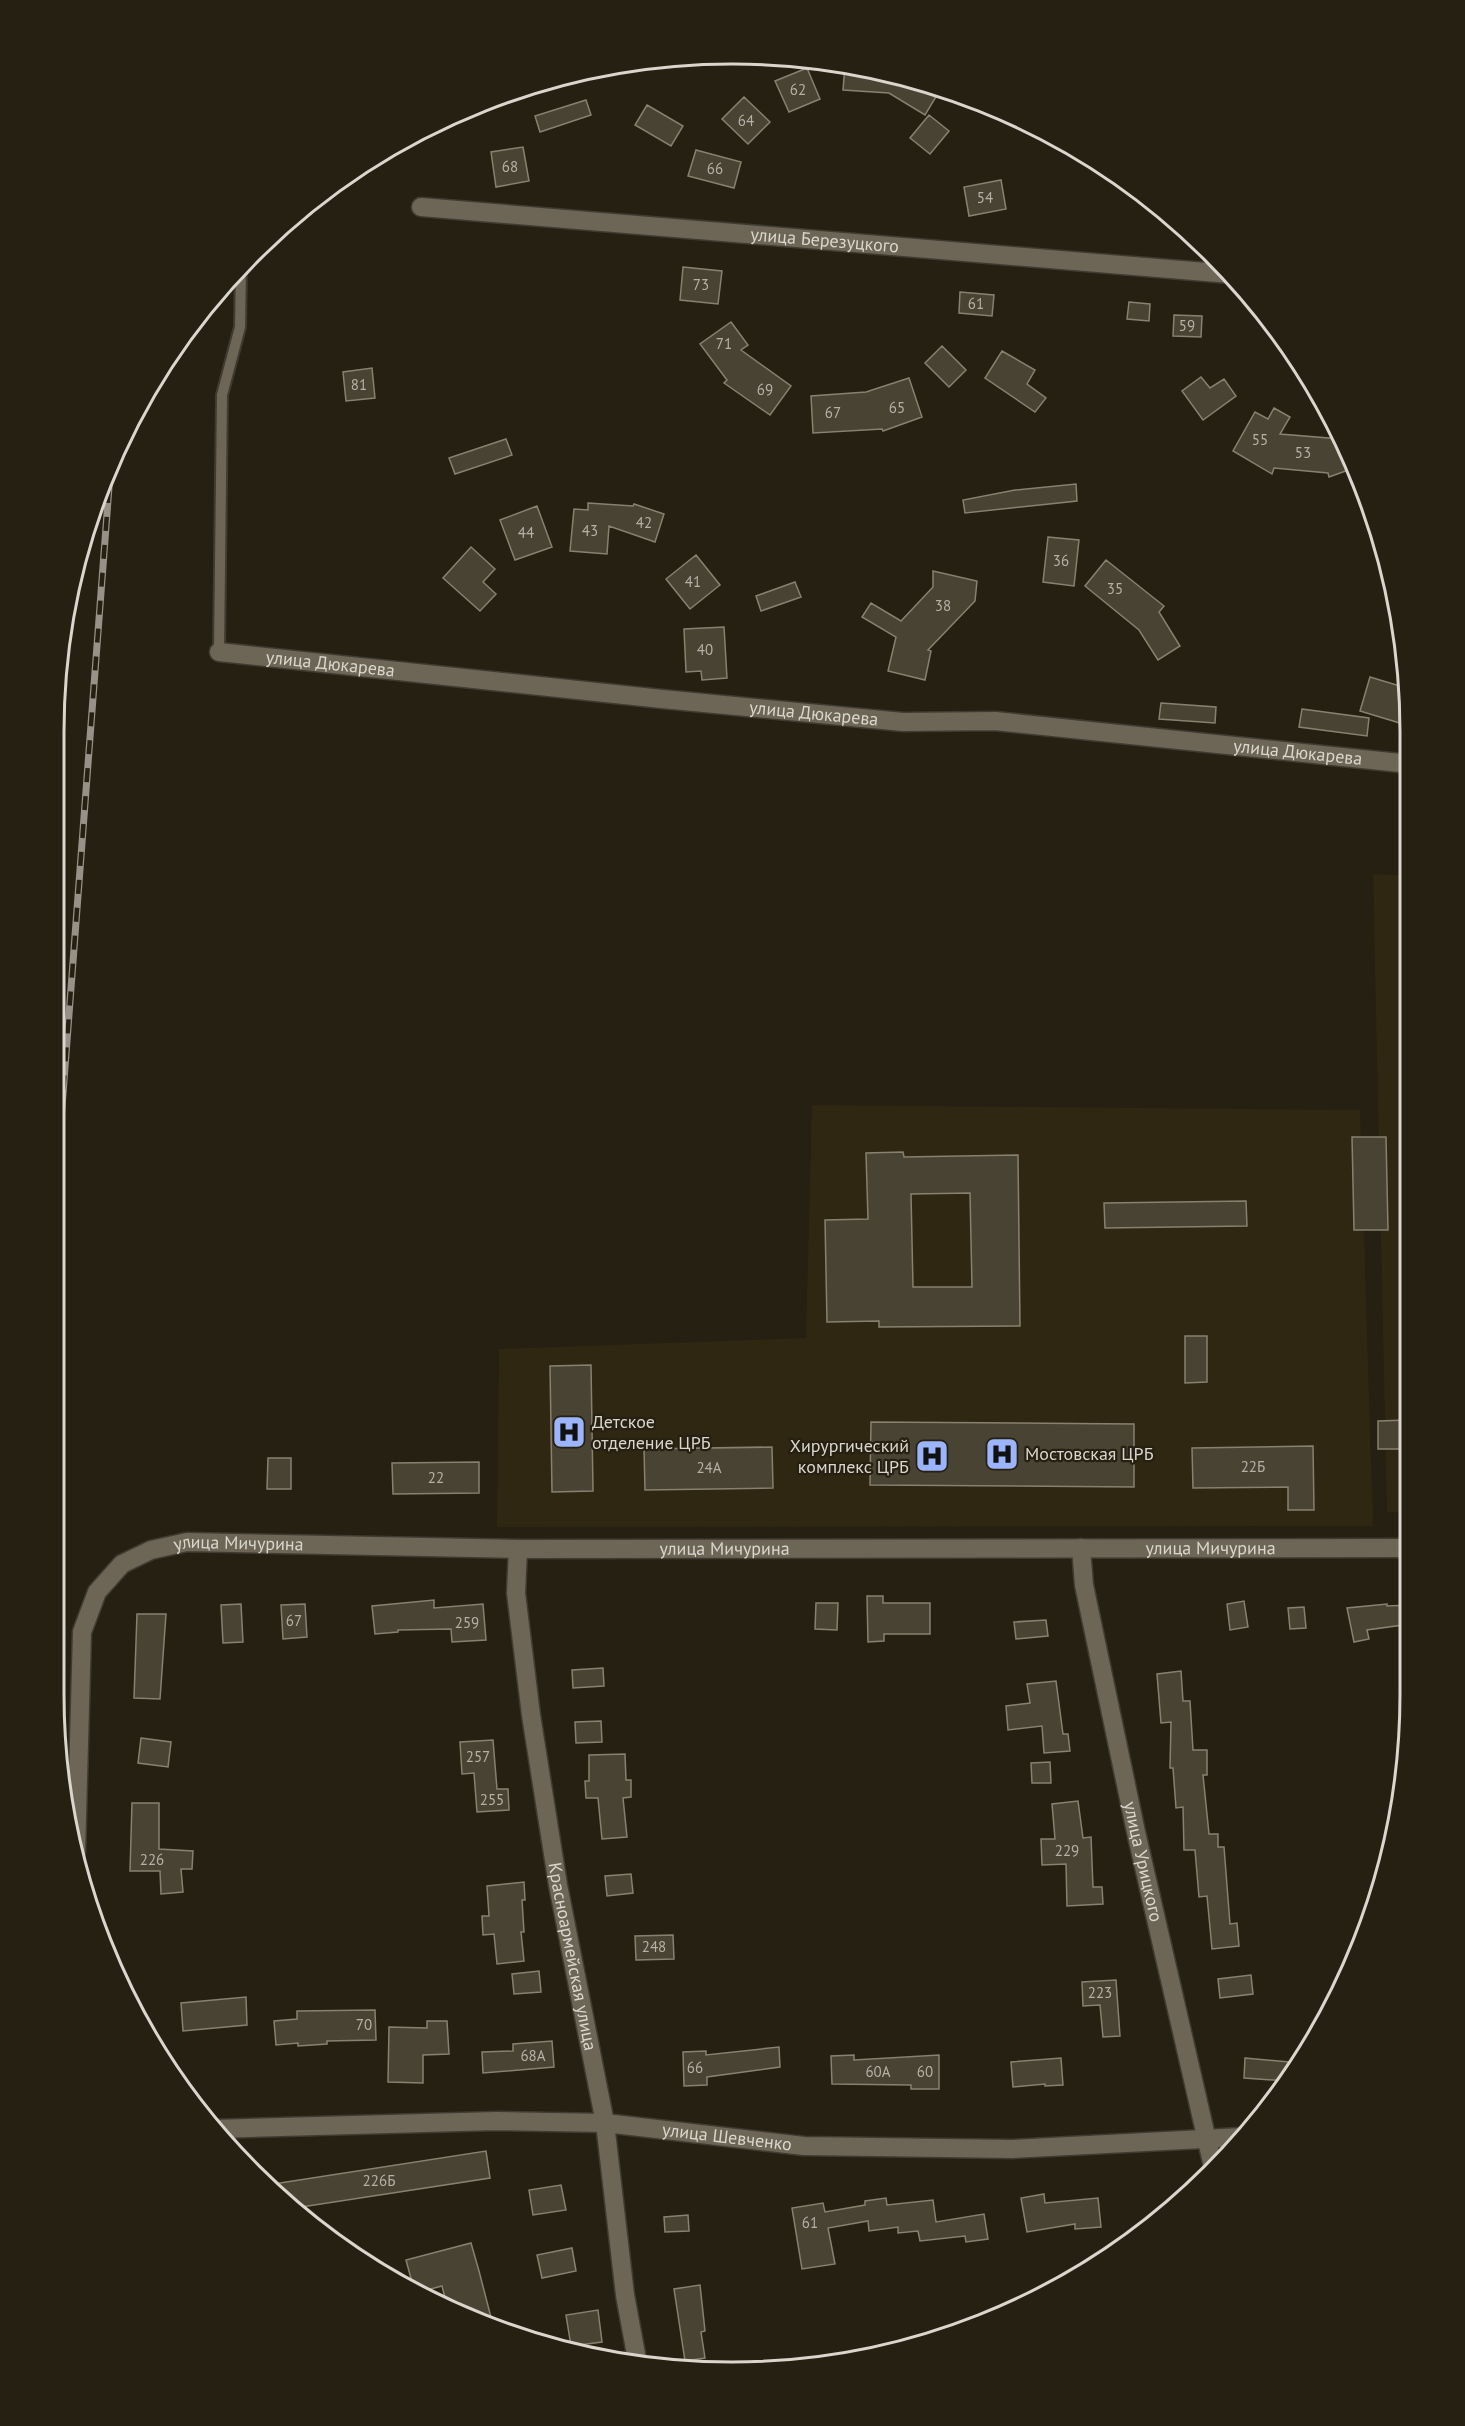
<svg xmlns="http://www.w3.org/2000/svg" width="1465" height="2426" font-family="'PT Sans',sans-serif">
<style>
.built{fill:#2f2712}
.building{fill:#494334;stroke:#888170;stroke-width:1.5;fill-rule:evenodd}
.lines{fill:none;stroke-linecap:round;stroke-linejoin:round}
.lane-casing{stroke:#403b32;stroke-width:14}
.street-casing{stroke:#403b32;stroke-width:21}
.secondary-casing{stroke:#403b32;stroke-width:21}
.lane{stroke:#6d6656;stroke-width:10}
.street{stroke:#6d6656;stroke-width:18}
.secondary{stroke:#6d6656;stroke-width:18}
.rail-casing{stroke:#979287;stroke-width:7}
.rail{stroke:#262012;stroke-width:4.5;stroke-dasharray:14;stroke-linecap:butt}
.labels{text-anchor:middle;stroke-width:4.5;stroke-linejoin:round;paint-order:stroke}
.number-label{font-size:15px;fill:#b6b1a7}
.street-label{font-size:18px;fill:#dad6cd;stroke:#262012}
.poi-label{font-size:18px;fill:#dad6cd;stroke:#262012;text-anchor:start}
.rim{fill:none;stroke:#dad6cd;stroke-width:3}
</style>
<rect width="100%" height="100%" fill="#262012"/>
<!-- built -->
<path class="built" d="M1373,874l37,2v636h-23z
M812,1105l548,5 13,416 -876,1 2,-178 307,-11z"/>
<!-- building -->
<path class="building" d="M845,65l20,2 75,23 -15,25 -36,-22 -46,-3z
M807,68l13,31 -31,13 -14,-31z
M744,97l26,25 -22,22 -26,-25z
M586,100l5,15 -51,17 -5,-16z
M647,105l36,21 -12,20 -36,-21z
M929,115l20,16 -19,23 -20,-16z
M523,147l6,34 -33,6 -5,-35z
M696,150l45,12 -7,26 -46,-12z
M1001,180l5,29 -37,7 -5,-29z
M683,267l39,4 -4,33 -38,-4z
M960,292l34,3 -2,21 -33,-3z
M1129,302l21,2 -1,17 -22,-2z
M1174,315l28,1 -1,21 -28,-1z
M731,322l17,23 -7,5 50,36 -21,29 -46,-32 3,-3 -27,-36z
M942,346l24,24 -17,17 -24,-24z
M1002,351l33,19 -8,14 19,14 -11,14 -50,-34z
M372,368l3,30 -29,3 -3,-29z
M1201,377l9,11 14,-9 12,17 -33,24 -21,-29z
M909,378l13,39 -39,14 -1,-2 -69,4 -2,-37 55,-4z
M1274,408l16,9 -10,17 61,5 13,29 -25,9 -1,-4 -54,-5 -2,6 -39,-23 22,-39 13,7z
M506,439l6,16 -57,19 -6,-16z
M1076,484l1,17 -112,12 -2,-13 52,-10z
M588,503l45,3 1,-2 30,10 -9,28 -46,-16 -2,28 -37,-3 4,-42 14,1z
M537,506l15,41 -37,13 -15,-40z
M1048,537l31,3 -5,46 -31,-4z
M471,547l24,22 -12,13 13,12 -16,17 -37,-33z
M696,555l24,30 -30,24 -24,-30z
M1106,560l58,46 -5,6 21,34 -22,14 -19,-30 -54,-44z
M933,571l44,10 -2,20 -47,49 3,1 -6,29 -37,-9 8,-34 -34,-20 9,-14 30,18 32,-34z
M795,582l6,15 -40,14 -5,-15z
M724,627l3,51 -25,2 -1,-9 -15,1 -2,-43z
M1370,677l40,12v15l-7,20 -43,-13z
M1161,703l55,4 -1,16 -56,-4z
M1302,709l67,9 -2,18 -68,-9z
M1352,1137h34l2,93h-34z
M903,1152l1,5 114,-2 2,171 -141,1v-6l-52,1 -2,-102 43,-1 -2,-66zM970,1193l2,94h-59l-2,-93z
M1246,1201l1,25 -142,2 -1,-25z
M1185,1336h22v46l-22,1z
M591,1365l2,126 -41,1 -2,-126z
M1408,1420l1,29h-31v-28z
M871,1422l263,2v63l-264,-2z
M1313,1446l1,64h-26v-23l-95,1 -1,-40z
M772,1447l1,41 -128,2 -1,-41z
M268,1458h23v31h-24z
M479,1462v31l-86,1 -1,-31z
M867,1596h16v7h47v31h-46v7l-16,1z
M434,1600v8l49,-4 3,36 -34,2 -1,-13 -53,1v2l-23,2 -3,-28z
M1244,1601l4,26 -18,3 -3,-26z
M816,1603h22l-1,27 -22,-1z
M241,1604l2,38 -20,1 -2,-38z
M305,1604l2,33 -24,2 -2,-34z
M1387,1604v2l23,-1v19l-43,6 2,9 -15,3 -7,-34z
M1304,1607l2,21 -16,1 -2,-21z
M137,1614h29l-6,85 -26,-1z
M1046,1620l2,16 -32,3 -2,-17z
M603,1668l1,18 -31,2 -1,-18z
M1181,1671l2,30h7l3,49h14v25h-4l6,59h9v13h6l6,77 7,-1 2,23 -27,3 -5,-53 -8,1 -4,-47h-11l-1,-43 -7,1 -3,-40h-3l1,-46 -10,1 -4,-49z
M1056,1681l7,53h5l2,17 -26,2 -2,-27 -34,4 -2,-24 24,-3 -3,-19z
M601,1721l1,21 -26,1 -1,-21z
M141,1738l30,4 -3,25 -30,-4z
M493,1740l4,49h11l1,21 -32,2 -3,-39 -12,1 -2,-32z
M625,1754l1,26h5v17l-8,1 4,39 -25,2 -4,-41h-12l-1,-17h4v-26z
M1050,1762l1,21h-19l-1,-20z
M1078,1801l5,37 8,-1 2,50h9l1,17 -36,2 -1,-42 -24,1 -1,-26h14l-3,-35z
M132,1803h27v46l34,2 -1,18h-11l2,23 -22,2 -1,-23h-30z
M631,1874l2,19 -26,3 -2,-20z
M524,1882l1,18h-3l2,32h-3l3,29 -27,3 -3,-30 -11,1 -1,-19h7l-2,-30z
M673,1935l1,24 -38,1 -1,-24z
M539,1971l2,21 -27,2 -2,-20z
M1251,1975l2,19 -33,4 -2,-19z
M1116,1980l4,56 -17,1 -3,-32 -17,1 -1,-24z
M246,1997l1,28 -64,6 -2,-28z
M375,2010l1,30 -49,1v3l-29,2v-3l-22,2 -2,-24 23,-2v-8z
M427,2021h20l2,33 -26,1v28l-35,-1 1,-55 38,1z
M552,2041l2,26 -71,6 -1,-21 31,-1v-7z
M779,2047l1,20 -73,10v8l-23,1 -1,-34 23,-1v4z
M854,2055v5l85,-5v34h-28v-4l-79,-1 -1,-28z
M1061,2058l2,27 -18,1v-2l-32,3 -2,-25z
M1245,2058l55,5 -12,18 -44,-3z
M486,2151l4,27 -195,30 -28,-23z
M561,2185l5,25 -33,5 -4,-25z
M1044,2194l1,9 53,-5 3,29 -26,2v-5l-48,8 -6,-34z
M886,2198l1,7 46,-5 3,22 48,-8 4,25 -22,3 -1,-6 -45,5 -2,-10 -20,2v-6l-29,4 -1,-10 -40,7 7,36 -33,5 -10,-61 31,-5 2,9 40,-7v-4z
M688,2215l1,16 -24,1 -1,-15z
M471,2243l8,28 14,54 -47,-23 -4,-16 -19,5 -10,-5 -7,-26z
M572,2248l4,23 -34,7 -5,-23z
M700,2285l5,46 -4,1 4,26 -20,3 -11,-72z
M598,2310l4,32 -31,4 -5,-31z"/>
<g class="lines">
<!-- lane casing -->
<g class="lane-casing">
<path id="lane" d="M219,652l3,-257 18,-68 1,-60"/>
</g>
<!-- street casing -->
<g class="street-casing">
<g id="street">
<path id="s1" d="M421,207l809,67"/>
<path id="s2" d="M219,652l443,47 241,23 92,-1 415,43"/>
<path id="s3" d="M1081,1548l3,37 52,247 78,339"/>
<path id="s4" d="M518,1549l-2,44 15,122 27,170 47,238 20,172 13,70"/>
<path id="s5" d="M214,2129l283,-8 108,2 199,23 208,3 230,-12"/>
</g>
</g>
<!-- secondary casing -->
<g class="secondary-casing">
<g id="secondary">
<path id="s6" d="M76,1853l6,-221 15,-40 25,-28 29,-14 36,-8 331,7 892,-1"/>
</g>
</g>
<!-- lane -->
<use href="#lane" class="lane"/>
<!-- street -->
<use href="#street" class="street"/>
<!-- secondary -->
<use href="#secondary" class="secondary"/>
<!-- rail casing -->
<g class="rail-casing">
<path id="rail" d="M57,1173l53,-699"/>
</g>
<!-- rail -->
<use href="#rail" class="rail"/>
</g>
<!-- icons -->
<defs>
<g id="hospital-square" transform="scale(1.725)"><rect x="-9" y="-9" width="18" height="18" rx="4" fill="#9cb4fd" stroke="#262012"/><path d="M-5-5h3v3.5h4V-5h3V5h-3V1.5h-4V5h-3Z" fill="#111"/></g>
</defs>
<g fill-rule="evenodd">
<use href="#hospital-square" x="569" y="1432"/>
<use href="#hospital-square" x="1002" y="1454"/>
<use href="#hospital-square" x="932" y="1456"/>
</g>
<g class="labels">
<!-- number labels -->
<g class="number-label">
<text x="798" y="95">62</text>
<text x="746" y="126">64</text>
<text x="510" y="172">68</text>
<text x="715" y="174">66</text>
<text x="985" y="203">54</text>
<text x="701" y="290">73</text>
<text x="976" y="309">61</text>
<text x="1187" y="331">59</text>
<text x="724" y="349">71</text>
<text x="359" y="390">81</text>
<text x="765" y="395">69</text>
<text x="897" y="413">65</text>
<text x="833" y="418">67</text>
<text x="1260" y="445">55</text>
<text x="1303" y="458">53</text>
<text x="644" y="528">42</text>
<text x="590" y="536">43</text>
<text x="526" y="538">44</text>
<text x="1061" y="566">36</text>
<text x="693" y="587">41</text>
<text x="1115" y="594">35</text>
<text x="943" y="611">38</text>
<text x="705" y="655">40</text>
<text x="1253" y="1472">22Б</text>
<text x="709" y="1473">24А</text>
<text x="436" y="1483">22</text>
<text x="294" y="1626">67</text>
<text x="467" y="1628">259</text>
<text x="478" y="1762">257</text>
<text x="492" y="1805">255</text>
<text x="1067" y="1856">229</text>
<text x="152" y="1865">226</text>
<text x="654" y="1952">248</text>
<text x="1100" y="1998">223</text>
<text x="364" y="2030">70</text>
<text x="533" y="2061">68А</text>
<text x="695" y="2073">66</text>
<text x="878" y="2077">60А</text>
<text x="925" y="2077">60</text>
<text x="379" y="2186">226Б</text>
<text x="810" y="2228">61</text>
</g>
<!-- street labels -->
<g class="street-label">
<text dy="6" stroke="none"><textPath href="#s1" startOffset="405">улица Березуцкого</textPath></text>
<text dy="6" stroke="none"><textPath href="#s2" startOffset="112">улица Дюкарева</textPath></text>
<text dy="6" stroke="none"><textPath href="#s2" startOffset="598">улица Дюкарева</textPath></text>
<text dy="6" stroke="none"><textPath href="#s2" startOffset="1084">улица Дюкарева</textPath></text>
<text dy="6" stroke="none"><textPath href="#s6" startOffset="422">улица Мичурина</textPath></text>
<text dy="6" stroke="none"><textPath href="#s6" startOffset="1394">улица Мичурина</textPath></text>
<text dy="6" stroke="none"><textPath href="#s6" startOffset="908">улица Мичурина</textPath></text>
<text dy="6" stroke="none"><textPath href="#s3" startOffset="320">улица Урицкого</textPath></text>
<text dy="6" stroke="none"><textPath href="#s4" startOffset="412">Красноармейская улица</textPath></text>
<text dy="6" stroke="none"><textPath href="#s5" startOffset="514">улица Шевченко</textPath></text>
</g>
<!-- poi labels -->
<g class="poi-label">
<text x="592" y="1428">Детское<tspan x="592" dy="21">отделение ЦРБ</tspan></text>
<text x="909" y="1452" text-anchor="end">Хирургический<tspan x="909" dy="21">комплекс ЦРБ</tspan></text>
<text x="1025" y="1460">Мостовская ЦРБ</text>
</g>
</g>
<!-- crop -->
<path d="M0 0H1465V2426H0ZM732 64H732A668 668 0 0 1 1400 732V1694A668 668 0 0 1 732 2362H732A668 668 0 0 1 64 1694V732A668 668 0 0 1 732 64Z" fill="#262012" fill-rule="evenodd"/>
<path class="rim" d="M732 64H732A668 668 0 0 1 1400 732V1694A668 668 0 0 1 732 2362H732A668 668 0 0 1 64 1694V732A668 668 0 0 1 732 64Z"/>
</svg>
